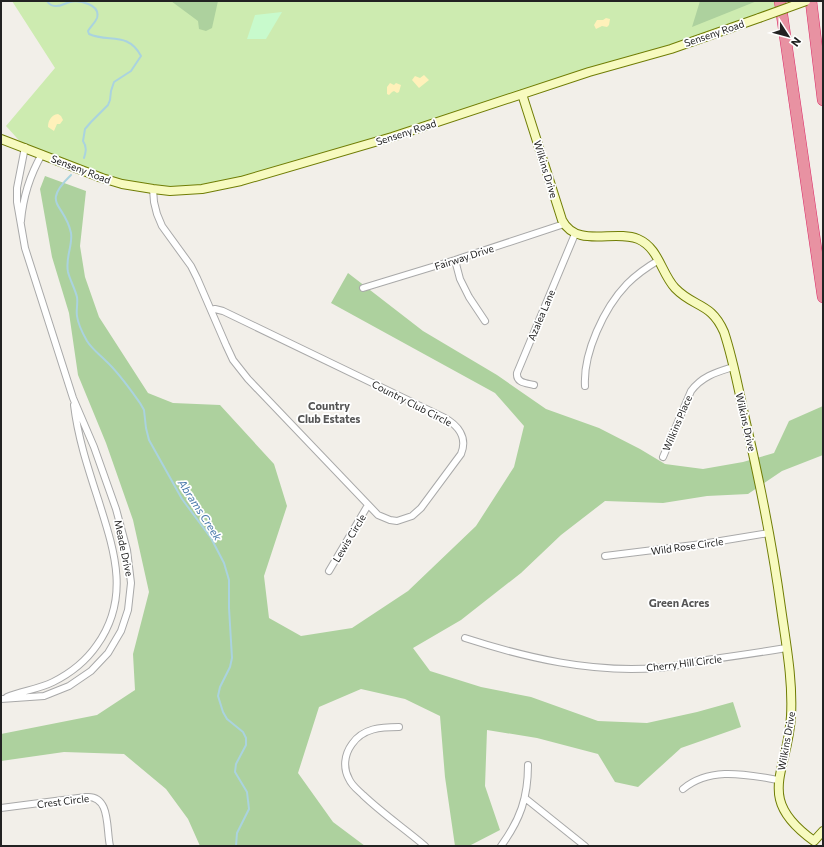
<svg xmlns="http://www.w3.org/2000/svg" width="824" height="847" font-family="Commissioner,sans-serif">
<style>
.grass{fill:#cdebb0}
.forest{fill:#add19e}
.sand{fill:#fff1ba}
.park{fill:#c8facc}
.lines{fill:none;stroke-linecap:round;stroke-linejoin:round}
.stream{stroke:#aad3df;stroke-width:2}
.street-casing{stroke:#a9a9a9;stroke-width:8}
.secondary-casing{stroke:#707d05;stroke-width:10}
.highway-casing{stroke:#dc2a67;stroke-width:12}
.street{stroke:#fff;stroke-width:6}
.secondary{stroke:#f7fabf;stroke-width:8}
.highway{stroke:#e892a2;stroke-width:11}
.secondary-bridge-casing{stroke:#707d05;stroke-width:10;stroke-linecap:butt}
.secondary-bridge{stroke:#f7fabf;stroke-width:8}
.labels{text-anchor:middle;stroke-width:3.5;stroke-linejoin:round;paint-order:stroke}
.street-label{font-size:10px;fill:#222;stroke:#fff}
.neighbourhood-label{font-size:11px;font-weight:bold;fill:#555;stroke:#fff}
.water-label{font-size:11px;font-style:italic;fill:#4a7aab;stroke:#fff}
</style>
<rect width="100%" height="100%" fill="#f2efe9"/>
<!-- grass -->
<path class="grass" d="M12,1h768l1,8 -362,120 -201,57 -41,5 -55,-7 -97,-37 -19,-21 49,-58z"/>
<!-- forest -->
<path class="forest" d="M171,1h47l-6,27 -6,3 -7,-2 -1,-8z
M700,1h57l-65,26z
M45,176l41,15 -6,55 5,31 14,40 49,76 25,10 47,2 54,59 13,42 -23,70 5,42 32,18 51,-8 56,-37 68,-65 38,-59 10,-41 -29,-33 -164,-90 17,-30 75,58 74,44 49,34 53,19 41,21 25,15 38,5 40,-7 31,-9 15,-32 34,-15v49l-41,16 -34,23 -41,2 -44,7 -58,-2 -44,34 -40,38 -60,47 -48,28 17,23 51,16 50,10 67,24 49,2 50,-11 36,-10 8,25 -60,21 -43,39 -23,-5 -17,-28 -61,-16 -50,-8 -2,56 15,44 -31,16h-14l-10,-69 -5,-61 -35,-17 -44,-10 -42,18 -21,66 35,49 32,24h-165l-12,-27 -22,-30 -42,-35 -60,-2 -63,9v-27l96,-19 38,-25 -2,-36 16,-62 -16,-72 -27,-77 -28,-68 -9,-62 -17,-56 -12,-68z"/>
<!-- sand -->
<path class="sand" d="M606,18l4,1 -1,6 -2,2 -5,-1 -6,3 -2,-4 3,-5h6z
M424,75l5,5 -10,8 -7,-8 3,-4 5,2z
M390,83l4,2 2,-2 5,2 -2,7 -2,1 -3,-2 -2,1 -3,3 -2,-1v-7z
M58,114l3,2 2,4 -3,4h-3l-3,7 -6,-4c0,-6 3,-12 10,-13z"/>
<!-- park -->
<path class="park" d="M282,12l-16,27h-19l8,-24z"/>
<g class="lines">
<!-- stream -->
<path class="stream" d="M47,1c2,3 4,5 8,5 5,1 10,-3 15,-4 9,-2 31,2 27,16 -2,5 -6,8 -9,13l1,3c19,9 39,-3 52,22l-10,15 -17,11 -3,9 -1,9 -2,5 -17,17 -6,7 -2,12c4,6 3,10 1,17
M71,175c-31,30 -6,28 0,58 2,12 -6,25 -3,39 2,8 7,17 9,25 1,7 -1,13 0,19 1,8 6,18 10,25 5,8 12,13 19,20 13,12 24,28 34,42l4,7 2,18 3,12 33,59 29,39 13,25 5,17v28l3,50 -2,9 -10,20 -2,9 5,16 4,7 16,13 3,6v7l-10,19 -1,8 12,20 2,17 -12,24 -1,13"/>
<!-- street casing -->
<g class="street-casing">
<path id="street" d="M153,189l1,13 3,12 5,12 29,40 6,12 29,67 7,15 15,19 130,136 12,5 7,1 15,-5 9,-8 40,-54c7,-17 -3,-29 -18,-37l-220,-106 -8,-2 -4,1
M21,221c2,-24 9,-46 21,-67
M455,260l5,19 9,18 16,24
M363,288l92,-28 109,-36
M534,385c-8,-2 -18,-2 -17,-12l58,-139
M585,386c-2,-33 19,-78 42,-102 10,-10 20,-17 32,-24
M663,457l28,-66c11,-15 26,-19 42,-24
M605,556l97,-12 67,-11
M329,571l39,-66
M465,638c62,20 126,35 192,30 14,-1 28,-4 42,-7 29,-4 58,-8 87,-13
M7,697c15,-6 32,-8 46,-15 18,-9 33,-21 44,-37 34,-48 17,-95 1,-146 -10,-31 -20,-61 -24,-94
M1,699l43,-3 25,-10 22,-15 17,-18 13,-22 7,-21 3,-27 -4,-33 -11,-41 -22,-62 -21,-49 -48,-150 -8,-46v-14l8,-41
M399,727c-18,0 -36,1 -47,17 -8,11 -9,24 -3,35 3,7 9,11 14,16 20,19 42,34 62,51
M683,789c28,-23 64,-14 96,-9
M525,798l60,48
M1,808l85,-11c25,-2 20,32 24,49
M501,846c19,-26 27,-48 27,-81"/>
</g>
<!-- secondary casing -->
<g class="secondary-casing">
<path id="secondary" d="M522,94l40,126c15,29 52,9 76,19 21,9 23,34 37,49 19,20 36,14 49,44 9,27 14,55 20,82 15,64 28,128 37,194 5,36 12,72 10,108 -3,57 -37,82 23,125l9,-10
M1,139l101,39 20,6 31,5 17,2 32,-2 39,-8 151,-44 197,-65 82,-23 88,-31"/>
</g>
<!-- highway casing -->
<g class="highway-casing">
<path id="highway" d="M780,1l43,296
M811,1l12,99"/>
</g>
<!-- street -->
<use href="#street" class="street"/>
<!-- secondary -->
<use href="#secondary" class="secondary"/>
<!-- highway -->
<use href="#highway" class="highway"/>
<!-- secondary-bridge casing -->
<g class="secondary-bridge-casing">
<path id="secondary-bridge" d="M759,18l47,-17"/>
</g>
<!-- secondary-bridge -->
<use href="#secondary-bridge" class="secondary-bridge"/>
</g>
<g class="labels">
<!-- street labels -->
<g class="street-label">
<text transform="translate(714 33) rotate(-19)" y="4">Senseny Road</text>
<text transform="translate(406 132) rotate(-18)" y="4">Senseny Road</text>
<text transform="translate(81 169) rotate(21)" y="4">Senseny Road</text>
<text transform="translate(546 169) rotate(73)" y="4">Wilkins Drive</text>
<text transform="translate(464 257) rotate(-18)" y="4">Fairway Drive</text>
<text transform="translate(541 315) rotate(-67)" y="4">Azalea Lane</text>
<text transform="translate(412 403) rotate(27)" y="4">Country Club Circle</text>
<text transform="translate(746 422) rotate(77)" y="4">Wilkins Drive</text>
<text transform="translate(677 423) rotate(-67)" y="4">Wilkins Place</text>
<text transform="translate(349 538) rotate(-59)" y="4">Lewis Circle</text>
<text transform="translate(687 546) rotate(-8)" y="4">Wild Rose Circle</text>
<text transform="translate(124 548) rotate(78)" y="4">Meade Drive</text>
<text transform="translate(684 663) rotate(-7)" y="4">Cherry Hill Circle</text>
<text transform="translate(786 741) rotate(-80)" y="4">Wilkins Drive</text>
<text transform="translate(63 801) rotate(-7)" y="4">Crest Circle</text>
</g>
<!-- neighbourhood labels -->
<g class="neighbourhood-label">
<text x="329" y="410">Country<tspan x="329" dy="13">Club Estates</tspan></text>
<text x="679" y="607">Green Acres</text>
</g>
<!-- water labels -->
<g class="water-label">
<text transform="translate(200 510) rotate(57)" y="4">Abrams Creek</text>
</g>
</g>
<!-- border -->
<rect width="824" height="847" fill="none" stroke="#222222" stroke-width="4"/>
<!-- north arrow -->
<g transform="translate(788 36) rotate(126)" stroke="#ffffff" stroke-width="3" paint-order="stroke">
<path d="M0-3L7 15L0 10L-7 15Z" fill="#222222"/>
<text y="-6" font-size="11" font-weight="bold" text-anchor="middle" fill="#222222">N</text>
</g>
</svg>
